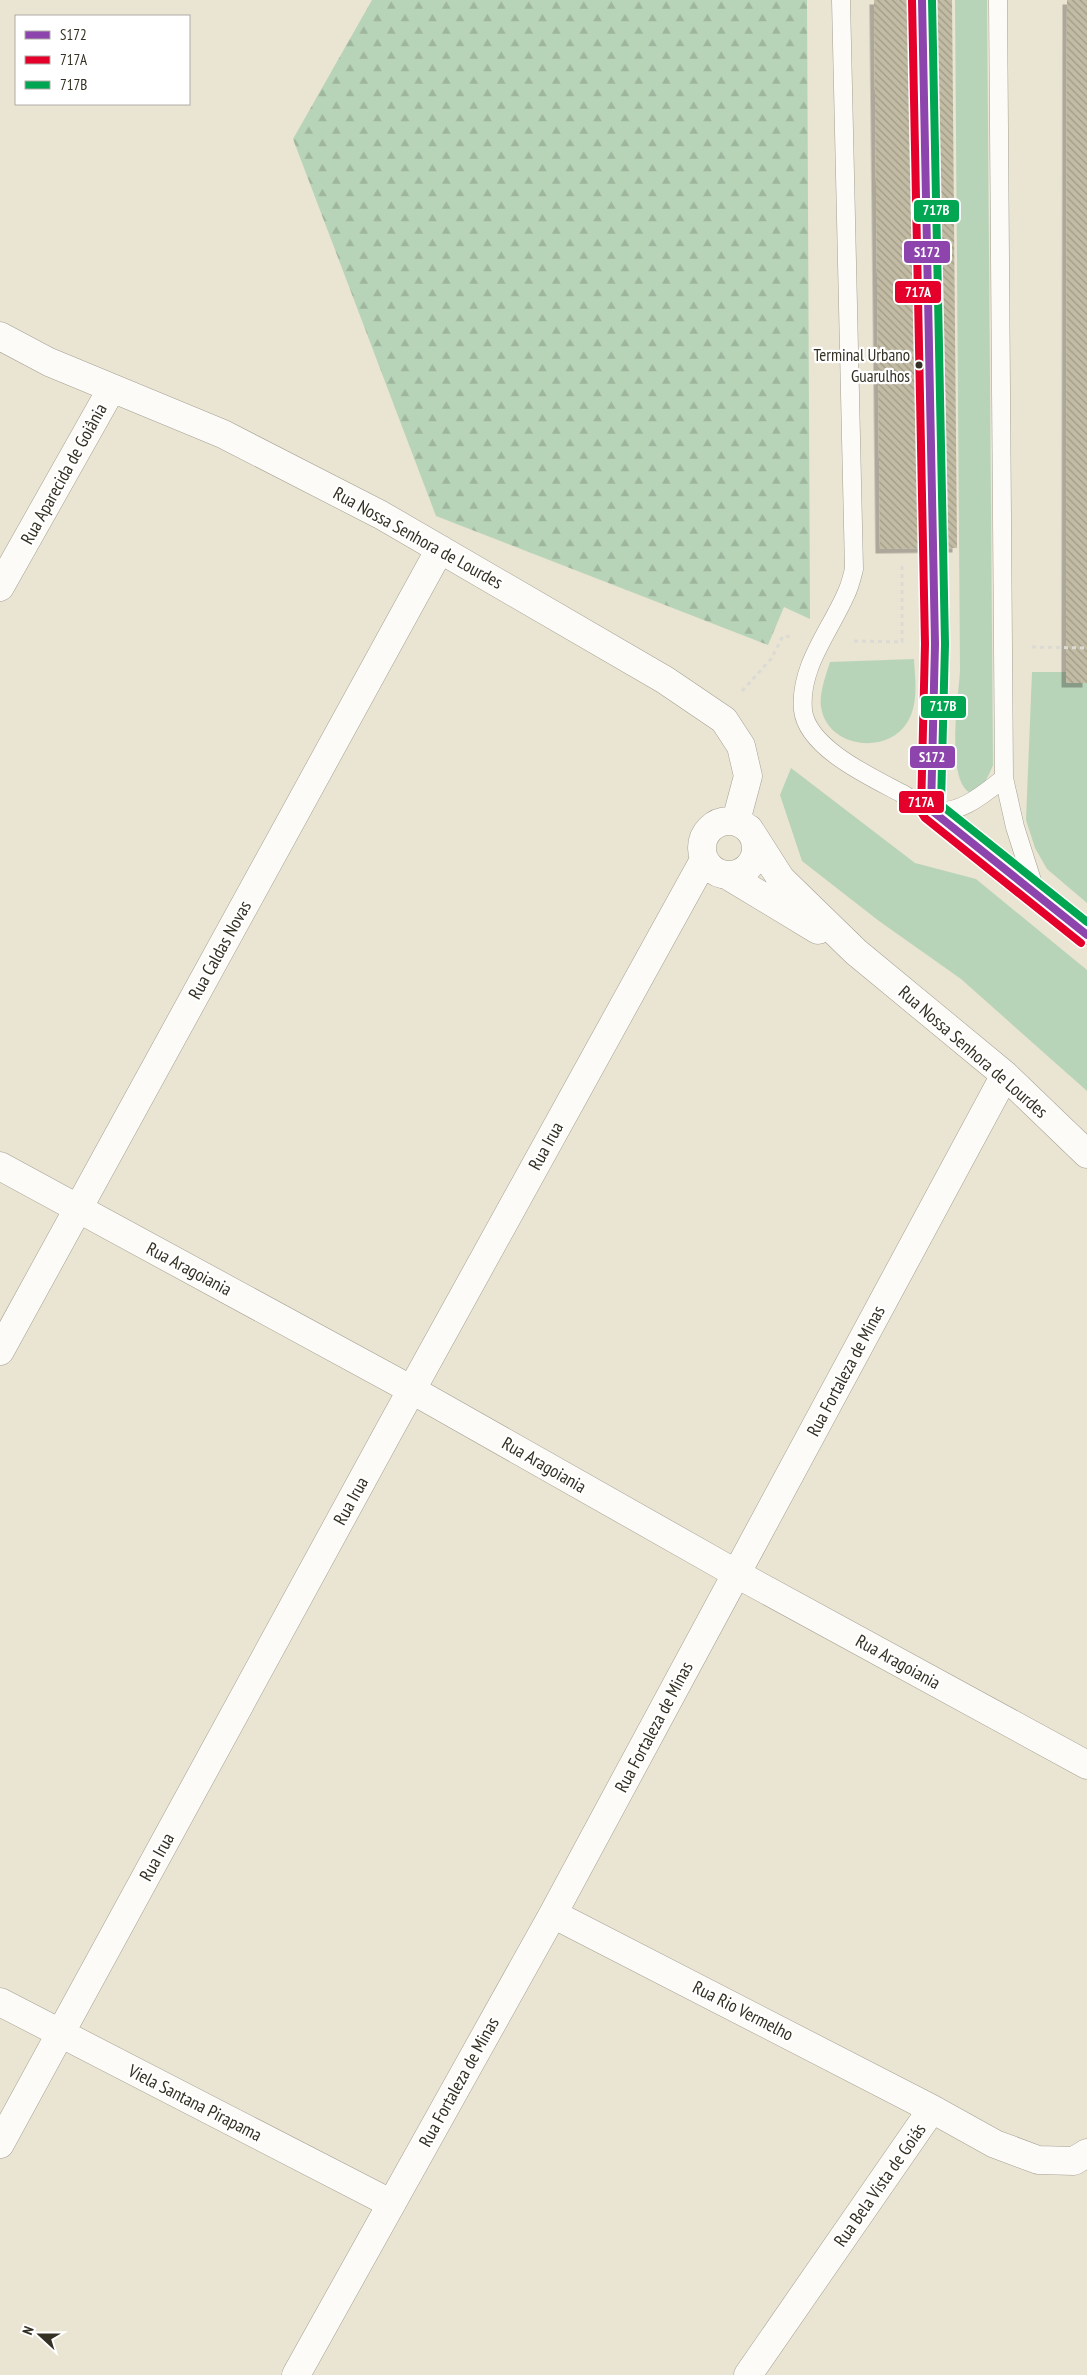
<svg xmlns="http://www.w3.org/2000/svg" width="1087" height="2375" font-family="'PT Sans Narrow',sans-serif">
<style>
.green{fill:#b8d4b8}
.forest{fill:url(#forest-firs)}
.building{fill:url(#building-back-hatch);filter:url(#shadow)}
.lines{fill:none;stroke-linecap:round;stroke-linejoin:round}
.service-casing{stroke:#a4a092;stroke-width:19}
.minor-casing{stroke:#a4a092;stroke-width:29}
.path{stroke:#dcdad4;stroke-width:3;stroke-dasharray:4 4;stroke-linecap:butt}
.service{stroke:#fcfbf8;stroke-width:18}
.minor{stroke:#fcfbf8;stroke-width:28}
.bus-1-casing{stroke:#fff;stroke-width:11}
.bus-2-casing{stroke:#fff;stroke-width:11}
.bus-3-casing{stroke:#fff;stroke-width:11}
.bus-1{stroke:#8e44ad;stroke-width:8}
.bus-2{stroke:#e4002b;stroke-width:8}
.bus-3{stroke:#00a651;stroke-width:8}
.bus-dot{fill:#343023;stroke:#fff;stroke-width:2}
.labels{text-anchor:middle;stroke-width:4.5;stroke-linejoin:round;paint-order:stroke}
.bus-label{font-size:17px;fill:#343023;stroke:#fff;text-anchor:end}
.street-label{font-size:18px;fill:#343023;stroke:#fff}
.line-badge{stroke:#fff;stroke-width:2}
.badge-label{font-size:14px;text-anchor:middle;font-weight:bold;fill:#fff}
</style>
<defs>
<pattern id="forest-firs" width="22" height="20" patternUnits="userSpaceOnUse" patternTransform="scale(1.25)"><rect width="22" height="20" fill="#b8d4b8"/><path d="M5 1l3.5 6h-7zM16 11l3.5 6h-7z" fill="#9fb69e"/></pattern>
<pattern id="building-back-hatch" width="6" height="6" patternUnits="userSpaceOnUse" patternTransform="scale(1.25)"><rect width="6" height="6" fill="#c3bca5"/><path d="M-1 5l2 2M0 0l6 6M5-1l2 2" fill="none" stroke="#9f9986"/></pattern>
<filter id="shadow"><feDropShadow dx="-4.5" dy="4.5" stdDeviation="0" flood-color="#0004"/></filter>
</defs>
<rect width="100%" height="100%" fill="#eae4d2"/>
<!-- green -->
<path class="green" d="M955,0h32l6,765c-5,12 -9,22 -20,29 -29,-8 -14,-99 -13,-124z
M914,659c1,21 5,45 -7,64 -22,33 -80,24 -86,-16 -2,-14 5,-32 9,-45z
M1032,672h55v231l-40,-34 -12,-21 -9,-28z
M791,768l124,95 61,16 111,91v121l-126,-112 -82,-58 -77,-60 -22,-66z"/>
<!-- forest -->
<path class="forest" d="M372,0h435l3,619 -26,-12 -16,38 -332,-129 -143,-377z"/>
<!-- building -->
<path class="building" d="M874,0h78l5,548 -77,1z
M1067,0h20v683h-21z"/>
<g class="lines">
<!-- service casing -->
<g class="service-casing">
<path id="service" d="M841,0l13,569c-2,8 -4,17 -8,25 -16,37 -47,73 -43,116 4,38 68,67 98,83 9,5 20,14 30,17 27,7 54,-17 73,-32
M998,0l6,778 11,49 21,66
M933,548l2,96 -4,166 156,125"/>
</g>
<!-- minor casing -->
<g class="minor-casing">
<path id="minor" d="M0,336l49,26 174,72 158,81 284,165 59,40 17,26 7,30 -12,45
M0,587l112,-199
M702 848a27 27 0 1 1 54 0a27 27 0 1 1-54 0Z
M749,829l32,50 75,73 149,123 82,79
M727,875l91,55
M0,1166l412,224 325,184 350,191
M0,1351l440,-802
M553,1914l379,195 63,35 43,16 36,1 13,-8
M0,2002l390,201
M0,2144l390,-715 314,-569
M296,2375l257,-461 452,-839
M748,2375l184,-266"/>
</g>
<!-- path -->
<path class="path" d="M854,641l48,1v-78
M1032,647l55,1
M742,691l29,-32 12,-23 10,1"/>
<!-- service -->
<use href="#service" class="service"/>
<!-- minor -->
<use href="#minor" class="minor"/>
<!-- bus-1 casing -->
<g class="bus-1-casing">
<path id="bus-1" d="M922,0l13,644 -4,166 156,125"/>
</g>
<!-- bus-2 casing -->
<g class="bus-2-casing">
<path id="bus-2" d="M912,0l13,644 -4,168 4,6 156,125"/>
</g>
<!-- bus-3 casing -->
<g class="bus-3-casing">
<path id="bus-3" d="M932,0l13,644 -4,161 146,117"/>
</g>
<!-- bus-1 -->
<use href="#bus-1" class="bus-1"/>
<!-- bus-2 -->
<use href="#bus-2" class="bus-2"/>
<!-- bus-3 -->
<use href="#bus-3" class="bus-3"/>
</g>
<!-- markers -->
<circle class="bus-dot" cx="919" cy="365" r="4.5"/>
<g class="labels">
<!-- bus labels -->
<g class="bus-label">
<text x="910" y="361">Terminal Urbano<tspan x="910" dy="21">Guarulhos</tspan></text>
</g>
<!-- street labels -->
<g class="street-label">
<text transform="translate(64 474) rotate(-61)" y="6">Rua Aparecida de Goiânia</text>
<text transform="translate(418 538) rotate(29)" y="6">Rua Nossa Senhora de Lourdes</text>
<text transform="translate(220 950) rotate(-61)" y="6">Rua Caldas Novas</text>
<text transform="translate(973 1052) rotate(41)" y="6">Rua Nossa Senhora de Lourdes</text>
<text transform="translate(546 1146) rotate(-61)" y="6">Rua Irua</text>
<text transform="translate(189 1269) rotate(28)" y="6">Rua Aragoiania</text>
<text transform="translate(846 1371) rotate(-62)" y="6">Rua Fortaleza de Minas</text>
<text transform="translate(544 1465) rotate(30)" y="6">Rua Aragoiania</text>
<text transform="translate(351 1501) rotate(-61)" y="6">Rua Irua</text>
<text transform="translate(898 1662) rotate(29)" y="6">Rua Aragoiania</text>
<text transform="translate(654 1727) rotate(-62)" y="6">Rua Fortaleza de Minas</text>
<text transform="translate(157 1857) rotate(-61)" y="6">Rua Irua</text>
<text transform="translate(743 2011) rotate(27)" y="6">Rua Rio Vermelho</text>
<text transform="translate(459 2082) rotate(-61)" y="6">Rua Fortaleza de Minas</text>
<text transform="translate(195 2103) rotate(27)" y="6">Viela Santana Pirapama</text>
<text transform="translate(880 2185) rotate(-55)" y="6">Rua Bela Vista de Goiás</text>
</g>
</g>
<g class="line-badge">
<rect x="913" y="199" width="47" height="24" rx="5" fill="#00a651"/>
<rect x="903" y="240" width="48" height="24" rx="5" fill="#8e44ad"/>
<rect x="894" y="280" width="48" height="24" rx="5" fill="#e4002b"/>
<rect x="920" y="695" width="47" height="24" rx="5" fill="#00a651"/>
<rect x="909" y="745" width="47" height="24" rx="5" fill="#8e44ad"/>
<rect x="898" y="790" width="47" height="24" rx="5" fill="#e4002b"/>
</g>
<g class="badge-label">
<text x="936" y="215">717B</text>
<text x="927" y="257">S172</text>
<text x="918" y="297">717A</text>
<text x="943" y="711">717B</text>
<text x="932" y="762">S172</text>
<text x="921" y="807">717A</text>
</g>
<!-- legend -->
<rect x="15" y="15" width="175" height="90" fill="#ffffff" stroke="#aeaca7"/>
<rect x="25" y="31" width="25" height="8" fill="#8e44ad" stroke="#aeaca7"/>
<text x="60" y="40" font-size="15" fill="#343023">S172</text>
<rect x="25" y="56" width="25" height="8" fill="#e4002b" stroke="#aeaca7"/>
<text x="60" y="65" font-size="15" fill="#343023">717A</text>
<rect x="25" y="81" width="25" height="8" fill="#00a651" stroke="#aeaca7"/>
<text x="60" y="90" font-size="15" fill="#343023">717B</text>
<!-- north arrow -->
<g transform="translate(40 2335) rotate(291)" stroke="#ffffff" stroke-width="4" paint-order="stroke">
<path d="M0-4L9 19L0 12L-9 19Z" fill="#343023"/>
<text y="-8" font-size="14" font-weight="bold" text-anchor="middle" fill="#343023">N</text>
</g>
</svg>
